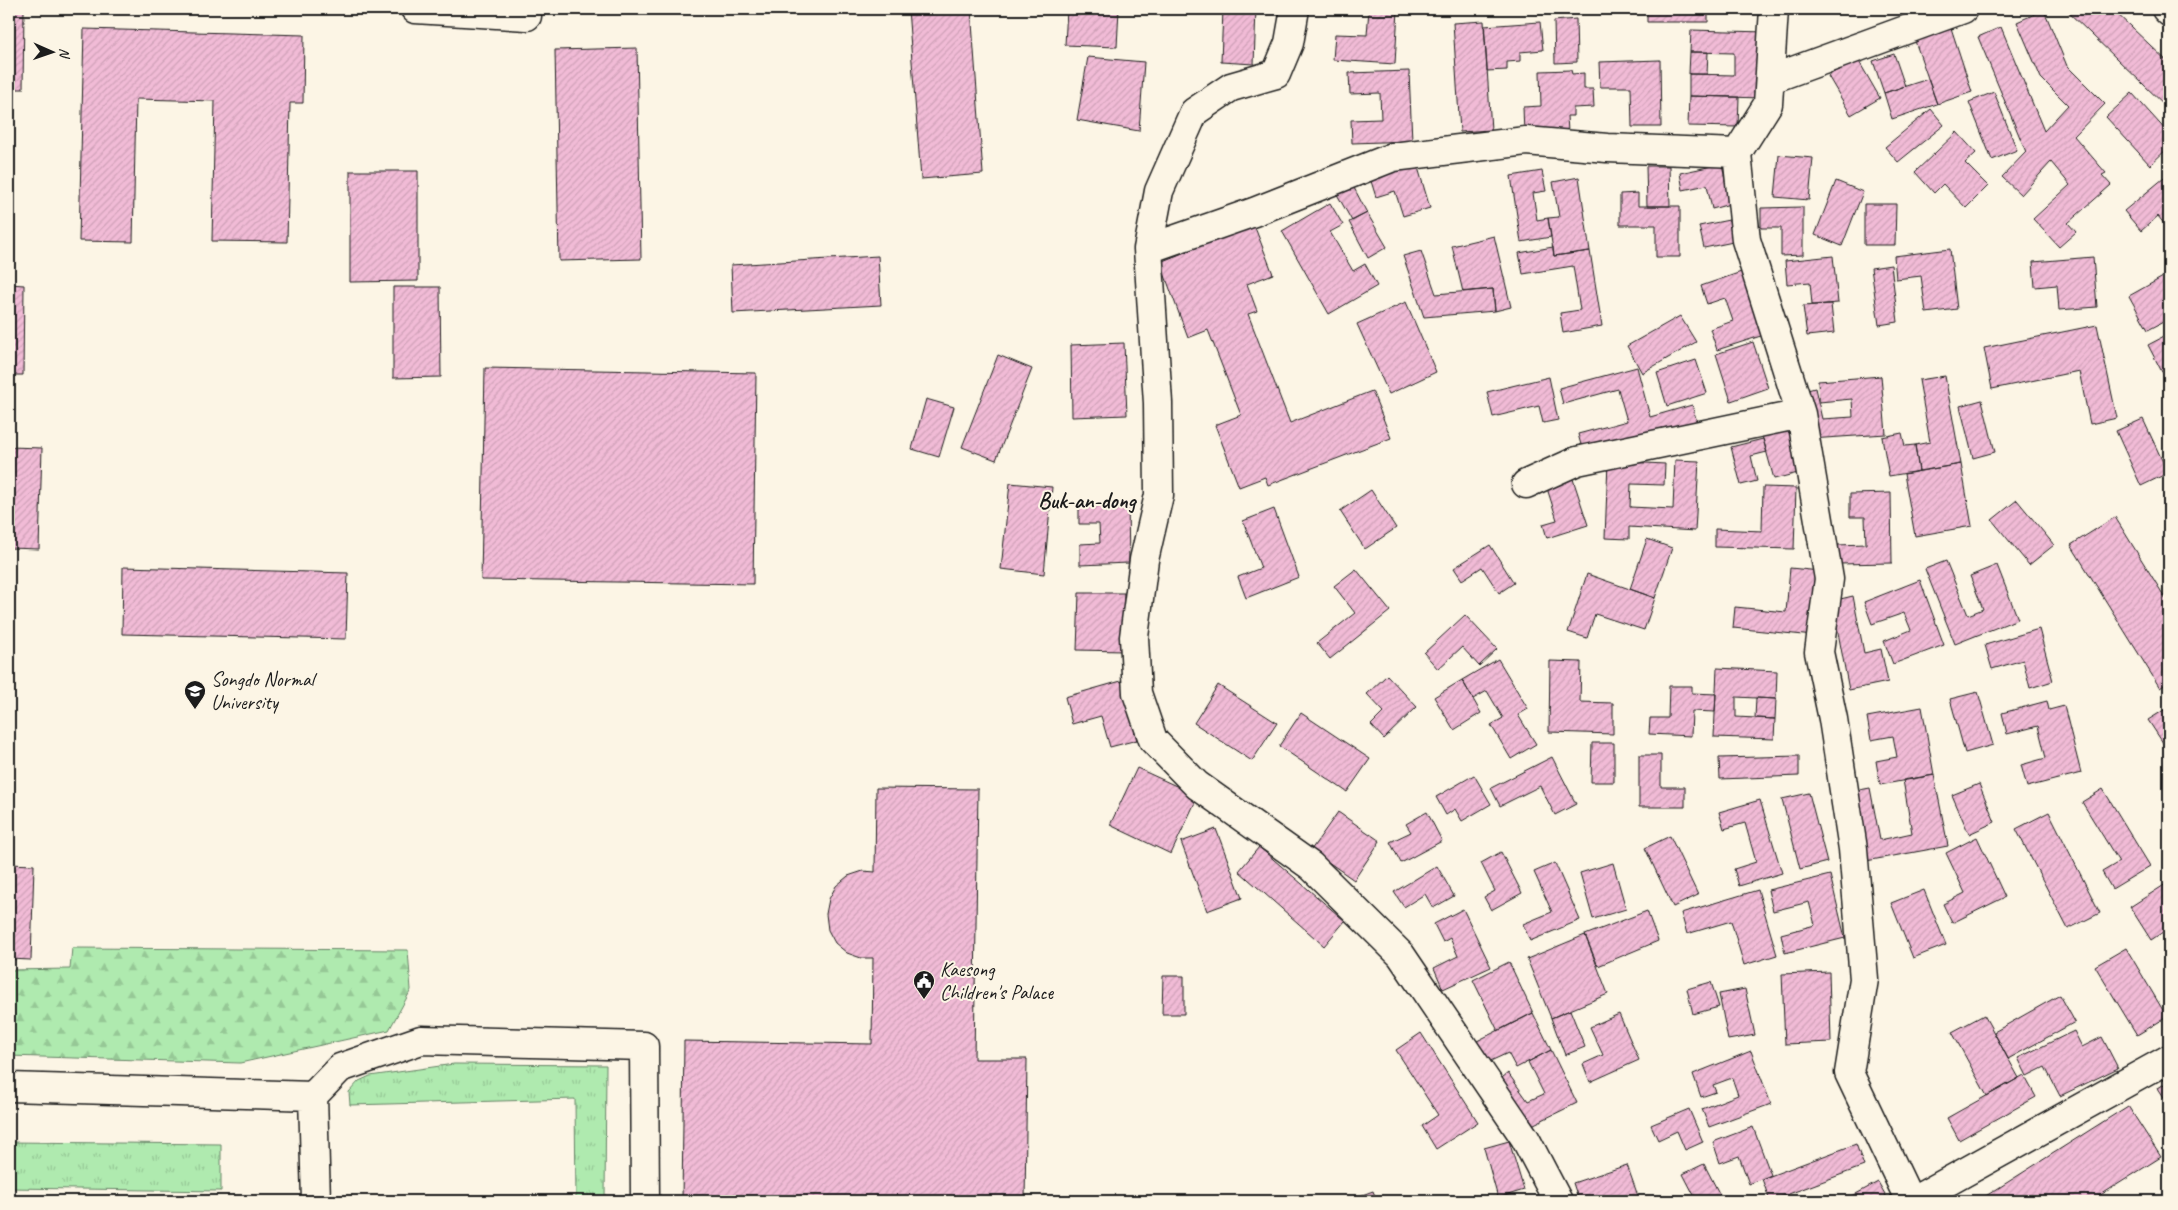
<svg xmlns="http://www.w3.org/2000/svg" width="2178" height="1210" font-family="Caveat,sans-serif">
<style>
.grass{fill:url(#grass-tufts);stroke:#668366}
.forest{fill:url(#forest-firs);stroke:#668366}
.building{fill:url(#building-hatch);stroke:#1c1c1c}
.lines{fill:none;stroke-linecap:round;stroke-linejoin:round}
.minor-casing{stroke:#1c1c1c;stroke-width:31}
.major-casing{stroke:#1c1c1c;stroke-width:31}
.minor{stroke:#fcf5e5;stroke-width:28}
.major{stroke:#fcf5e5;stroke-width:28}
.labels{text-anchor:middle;stroke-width:4;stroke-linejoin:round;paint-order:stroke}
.poi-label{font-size:20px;fill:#1c1c1c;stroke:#fcf5e5;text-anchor:start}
.quarter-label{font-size:22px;font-weight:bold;fill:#1c1c1c;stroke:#fcf5e5}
</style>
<defs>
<pattern id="grass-tufts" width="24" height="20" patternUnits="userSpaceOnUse" patternTransform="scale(1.25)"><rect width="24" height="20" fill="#afeaaf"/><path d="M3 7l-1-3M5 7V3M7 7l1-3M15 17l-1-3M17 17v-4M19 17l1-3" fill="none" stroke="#96c896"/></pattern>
<pattern id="forest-firs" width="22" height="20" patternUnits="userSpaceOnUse" patternTransform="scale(1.25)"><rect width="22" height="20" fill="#afeaaf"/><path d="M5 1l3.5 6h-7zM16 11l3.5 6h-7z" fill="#96c896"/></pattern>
<pattern id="building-hatch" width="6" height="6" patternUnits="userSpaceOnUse" patternTransform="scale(1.25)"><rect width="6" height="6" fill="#f1bbd6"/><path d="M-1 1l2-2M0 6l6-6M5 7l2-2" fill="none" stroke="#cea0b7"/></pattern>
</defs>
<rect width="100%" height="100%" fill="#fcf5e5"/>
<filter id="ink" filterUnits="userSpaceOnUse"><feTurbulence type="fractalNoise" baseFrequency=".02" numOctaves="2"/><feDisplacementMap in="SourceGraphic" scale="10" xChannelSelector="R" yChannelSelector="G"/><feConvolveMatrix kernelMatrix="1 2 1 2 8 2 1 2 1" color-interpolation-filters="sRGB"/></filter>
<g filter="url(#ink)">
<!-- grass -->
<path class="grass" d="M454,1064l152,1 -1,136h-29l-1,-102 -225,6 -1,-13 10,-11 11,-5z
M9,1142l212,2v47l-212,-3z"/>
<!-- forest -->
<path class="forest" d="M72,948l336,2 3,40 -22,40 -149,33 -231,-7v-86l61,-1z"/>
<!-- building -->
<path class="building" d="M9,9h15l-1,80h-14z
M908,9h63l12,165 -62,5z
M1067,9h52l-2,38 -52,-2z
M1223,9h33l-2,55 -33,-2z
M1369,9h29l-3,55 -62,-4 2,-26 32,1z
M1647,9h61v13h-61z
M2065,9h47l57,54v46z
M2044,10l23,56 38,38 -31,32 32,37 -4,2 9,10 -43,38 8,9 -17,15 -26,-28 37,-34 -19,-23 -30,33 -19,-18 24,-25 -48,-115 23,-10 43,104 24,-26 -27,-27 -24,-56z
M1576,19l1,43 -22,1 -1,-42z
M1484,21l7,109 -31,2 -7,-109z
M1540,22l3,28 -23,2v9l-13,1v8l-20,1 -3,-45z
M1951,28l21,64 -35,12 -22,-63z
M84,29l220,6 -1,68h-13l-3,139 -75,-1 3,-140 -79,-2 -3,143 -54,-1z
M1691,30l74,2 -2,66 -74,-2v-22l45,1v-22l-44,-1z
M637,48l4,211 -82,2 -4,-211z
M1690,52h18l-1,22h-18z
M1894,54l11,32 -21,7 -11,-32z
M1088,57l56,5 -5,69 -62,-11z
M1857,58l23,40 -29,17 -23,-39z
M1660,60l1,67h-29l-1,-40h-31l-1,-25z
M1571,70l1,4 12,-1v16h9l1,18 -21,1v8h-6l1,16 -44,2 -1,-27 18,-1 -1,-35z
M1409,71l3,70 -60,2 -1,-23 30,-1 -1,-26 -30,1 -1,-21z
M1928,79l9,25 -45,15 -8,-26z
M1994,92l23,58 -25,10 -23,-58z
M2132,93l37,41v13l-19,18 -44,-48z
M1689,96l50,1 -1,30 -50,-1z
M1931,109l13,16 -46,37 -13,-15z
M1957,132l19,21 -11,10 23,23 -22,22 -23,-24 -9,9 -19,-21z
M1779,155l34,3 -4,42 -34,-3z
M1417,164l13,44 -27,8 -8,-25 -19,6 -6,-19z
M1722,164l8,40 -18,5 -5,-24 -24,5 -3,-17z
M1646,166h23l1,40h-23z
M350,171h68v110l-68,1z
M1542,171l4,20 -13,2 4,27 11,-2 3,19 -30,5 -10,-66z
M1579,177l11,74 -36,5 -6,-38 11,-1 -6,-35z
M2164,178l5,5v47l-11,-14 -17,15 -17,-20z
M1350,180l17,33 -15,8 -18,-32z
M1836,181l27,11 -21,54 -27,-11z
M1638,193v13h42v51h-24v-32h-36v-31z
M1330,203l13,22 -13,7 23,39 12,-7 12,22 -48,28 -47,-83z
M1864,204h32l-1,41h-31z
M1803,207v48l-22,1v-28h-20v-20z
M1367,213l20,34 -19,11 -19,-36z
M1734,219l4,22 -34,7 -5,-22z
M1254,225l19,49 -26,10 10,27 -9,3 42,109 82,-32 19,47 -123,47 -3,-8 -26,10 -24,-62 26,-10 -33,-85 -20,8 -28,-76z
M1494,236l17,71 -16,4 -2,-22 -30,3 -11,-46z
M1553,247l1,9 36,-5 12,75 -39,7 -3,-20 20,-3 -7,-44 -50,8 -4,-21z
M1950,249l7,60 -31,4 -5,-37 -25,3 -2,-23z
M1421,251l15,43 57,-5 2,22 -71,6 -21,-61z
M878,256l3,49 -148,8 -2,-48z
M1833,256l5,47 -26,2 -2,-23 -23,2 -2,-23z
M2093,257l4,50 -38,3 -2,-25 -22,2 -2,-25z
M1891,265l7,57 -19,3 -8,-57z
M1747,270l20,64 -50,16 -7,-21 23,-8 -8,-23 -18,6 -6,-18z
M2163,277l6,12v30l-21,11 -19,-34z
M9,284l15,1 -1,90h-14z
M393,287h47l1,90 -48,1z
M1406,302l30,70 -47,22 -32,-70z
M1831,304l3,29 -27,3 -4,-30z
M1680,316l16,26 -54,31 -15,-27z
M2097,325l20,93 -27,6 -11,-53 -87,18 -8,-41z
M2169,334v34l-7,4 -14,-27z
M1753,342l15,46 -37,13 -15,-47z
M1124,343l3,72 -55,2 -1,-72z
M998,355l34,14 -36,91 -34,-13z
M1696,360l11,33 -40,13 -10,-33z
M1637,367l13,50 42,-12 5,17 -114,30 -5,-18 49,-13 -9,-32 -55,15 -4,-16z
M485,368l271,5 -3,211 -272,-4z
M1881,376l5,58 -76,5 -10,-47 15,-4 7,31 31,-2 -1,-18 -33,3 -1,-21z
M1945,376l16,88 -42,7 -4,-26 15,-3 -11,-62z
M1549,377l9,43 -15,3 -4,-17 -46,11 -6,-25z
M926,399l28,8 -15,50 -27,-8z
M1982,400l13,52 -22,6 -13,-52z
M2143,419l25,54 -27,13 -25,-55z
M1790,425l12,47 -28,7 -13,-47z
M1902,433l3,13 10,-1 4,26 -30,5 -7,-39z
M1763,439l4,13 -16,4 6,25 -16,4 -10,-38z
M9,447l33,1 -3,101 -30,-1z
M1675,460l24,1 -4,70 -66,-4v12l-24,-1 3,-77 57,3 -1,21 -33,-1 -1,23 43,2z
M1961,464l11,62 -57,10 -11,-62z
M1572,476l16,49 -41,13 -4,-14 14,-4 -11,-35z
M1010,483l42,4 -8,87 -43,-5z
M1763,487l33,1 -2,61 -79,-2v-18l47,2z
M1371,490l25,38 -31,21 -25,-38z
M1891,493l1,70 -54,1 -1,-19 29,-1 -1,-27h-15v-23z
M2017,500l37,45 -25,20 -37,-45z
M1128,505l1,58 -49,2v-21l20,-1 -1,-19h-20v-18z
M1274,509l25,68 -53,21 -8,-21 23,-9 -18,-47z
M2115,517l54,87v78l-9,6 -89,-143z
M1647,539l25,9 -17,50 -25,-9z
M1490,545l24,38 -15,10 -17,-26 -20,13 -8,-12z
M1946,561l22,54 15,-6 -13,-33 27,-11 21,54 -63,25 -30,-75z
M123,567l225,6 -2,66 -224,-5z
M1790,568l30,3 -6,65 -81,-8 2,-21 51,5z
M1356,569l34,42 -60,48 -13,-16 38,-30 -21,-27z
M1587,574l68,24 -11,32 -49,-16 -8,24 -19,-6z
M1920,580l24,65 -51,19 -9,-23 27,-11 -7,-17 -32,11 -8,-22z
M1079,593h45l-1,58 -46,-1z
M1853,596l11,57 17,-4 7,33 -39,8 -17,-89z
M1465,615l32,34 -18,17 -17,-19 -24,22 -14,-16z
M2039,629l14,52 -23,7 -7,-28 -31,9 -7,-24z
M1498,659l30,50 -10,6 18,29 -25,15 -20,-34 12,-7 -16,-27 -14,8 -11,-19z
M1550,661l31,1 -1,40 33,1v31l-64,-2z
M1717,668l60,3 -1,28 -40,-2v20l39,2 -1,20 -60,-2z
M1387,675l30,32 -33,32 -13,-14 13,-13 -17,-18z
M1462,680l19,33 -27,17 -20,-33z
M1121,681l16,59 -27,7 -9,-31 -29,8 -7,-27z
M1218,685l59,38 -25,38 -58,-38z
M1669,686h23v7l24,1 -1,18 -23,-1 -1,25 -42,-2 1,-16h18z
M1978,692l15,53 -28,8 -15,-54z
M1756,698l20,1 -1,20 -20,-1z
M2047,701l2,9 15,-4 17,67 -54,14 -6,-22 25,-7 -8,-32 -31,8 -5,-21z
M1922,707l12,68 -54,10 -4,-24 21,-4 -4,-21 -22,4 -4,-23z
M2169,707v45l-21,-32z
M1301,713l69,46 -23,33 -68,-46z
M1592,743h22v39h-23z
M1639,755h22v32h24v20h-46z
M1799,756v20l-79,3 -1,-21z
M1552,757l24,47 -21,11 -15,-29 -40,20 -9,-18z
M1137,768l61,28 -27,58 -61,-29z
M1474,775l17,29 -29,17 -7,-12 -9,6 -10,-18z
M1934,775l14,71 -82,15 -12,-70 16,-3 10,52 32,-7 -9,-53z
M1979,784l16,38 -26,12 -17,-39z
M876,788l102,1 -4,270h53l-2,142h-343l2,-160 188,3 1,-86h-12l-14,-5 -12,-10 -7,-13 -2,-16 3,-15 7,-13 12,-10 15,-5 12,1z
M2103,789l47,77 -38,23 -10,-17 17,-10 -37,-60z
M1809,793l18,69 -27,7 -18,-70z
M1760,800l22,73 -43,13 -5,-17 22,-7 -11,-39 -21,6 -5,-17z
M1338,812l42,29 -26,39 -43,-30z
M1427,812l15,29 -41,22 -11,-21 21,-10 -5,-8z
M2049,812l51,101 -32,16 -52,-100z
M1216,829l26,69 -35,13 -26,-69z
M1670,836l28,59 -25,12 -28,-59z
M1977,837l28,60 -53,26 -9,-19 22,-11 -19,-40z
M1259,847l86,74 -21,25 -85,-75z
M1501,852l21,41 -31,17 -7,-13 11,-6 -14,-28z
M1555,863l25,57 -50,21 -7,-17 29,-12 -18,-40z
M1613,863l13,46 -33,10 -13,-46z
M9,864l25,1 -3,95 -22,-1z
M1437,866l17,30 -21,12 -8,-14 -21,13 -10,-15z
M1830,875l15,63 -60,15 -4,-19 34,-9 -6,-23 -36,9 -5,-21z
M2169,882v46l-18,12 -21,-33z
M1758,890l19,65 -33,10 -13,-44 -44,13 -6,-21z
M1924,890l22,55 -33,13 -22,-55z
M1463,909l28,58 -48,22 -9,-21 24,-12 -8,-18 -7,4 -9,-18z
M1647,911l11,30 -60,25 -13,-31z
M1585,935l23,59 -57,24 -24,-59z
M2126,948l41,69 -30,18 -42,-69z
M1509,962l24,51 -35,18 -25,-51z
M1829,972l2,70 -46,2 -3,-70z
M1163,976h21v38h-22z
M1711,982l8,25 -26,7 -6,-25z
M1745,989l10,46 -27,5 -9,-46z
M2060,995l15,27 -67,37 -14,-27z
M1570,1010l15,37 -20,8 -14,-37z
M1533,1013l18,37 -35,18 -8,-15 -24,11 -11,-21z
M1619,1014l20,46 -49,22 -7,-18 20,-9 -13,-28z
M1984,1015l35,63 -32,18 -35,-64z
M2074,1031l8,16 20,-10 16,31 -58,28 -15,-29 -18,9 -9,-18z
M1421,1033l57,89 -42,27 -14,-23 16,-11 -42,-65z
M1551,1050l26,53 -47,23 -33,-44 11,-9 20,28 16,-7 -16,-32z
M1751,1051l20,53 -62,23 -7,-18 36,-14 -6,-17 -19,7 3,7 -15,5 -8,-23z
M2024,1075l12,22 -77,43 -12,-22z
M2169,1081v24l-11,-17z
M2128,1106l33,51 -70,44h-113z
M1689,1109l14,33 -18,8 -8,-19 -19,9 -7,-15z
M1753,1127l18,48 -22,9 -10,-28 -19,7 -7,-21z
M1509,1141l15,49 -26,8 -14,-50z
M1856,1144l8,22 -94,35 -8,-22z
M1704,1164l19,37h-26l-14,-27z
M1627,1165l11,31 -13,5h-46l-6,-18z
M1878,1182l11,19h-46z
M1373,1191l4,10h-31z"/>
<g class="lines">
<!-- minor casing -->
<g class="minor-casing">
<path id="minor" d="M415,9l112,7
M1295,9l-6,34 -13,31 -45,13 -37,25 -35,79 -11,58 10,154 1,92 -15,65 -10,77 3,56 16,47 44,45 114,81 90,89 124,183 33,63
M1774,9l-6,95 -31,49 9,87 55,174 28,165 -10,73 14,67 20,130 11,130 -15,94 61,128
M1771,79l192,-70
M1148,249l106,-37 139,-55 133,-16 81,7 130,5
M1526,484l51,-23 224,-47
M9,1087l304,9
M316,1201l-3,-105 27,-28 81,-28 223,6 1,155
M1913,1201l256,-142"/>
</g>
<!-- major casing -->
<g class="major-casing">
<path id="major" d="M2166,9l3,3"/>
</g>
<!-- minor -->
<use href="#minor" class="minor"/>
<!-- major -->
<use href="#major" class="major"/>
</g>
</g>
<!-- icons -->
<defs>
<g id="university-pin" transform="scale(1.125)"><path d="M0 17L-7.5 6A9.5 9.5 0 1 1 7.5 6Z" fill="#1c1c1c" stroke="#fcf5e5"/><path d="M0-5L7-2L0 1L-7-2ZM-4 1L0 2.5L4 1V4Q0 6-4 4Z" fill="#fff"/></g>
<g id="civic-pin" transform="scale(1.125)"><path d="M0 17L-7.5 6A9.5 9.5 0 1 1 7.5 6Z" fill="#1c1c1c" stroke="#fcf5e5"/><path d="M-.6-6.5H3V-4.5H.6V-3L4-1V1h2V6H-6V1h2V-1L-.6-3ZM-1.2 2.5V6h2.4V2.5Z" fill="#fff"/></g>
</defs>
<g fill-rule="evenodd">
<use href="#university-pin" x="195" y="691"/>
<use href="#civic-pin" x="924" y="981"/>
</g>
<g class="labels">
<!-- poi labels -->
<g class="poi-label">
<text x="211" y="686">Songdo Normal<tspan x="211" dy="23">University</tspan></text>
<text x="940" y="976">Kaesong<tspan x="940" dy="23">Children's Palace</tspan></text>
</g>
<!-- quarter labels -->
<g class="quarter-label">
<text x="1087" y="508">Buk-an-dong</text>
</g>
</g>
<!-- margin -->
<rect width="2178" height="1210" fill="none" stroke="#fcf5e5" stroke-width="30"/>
<rect x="15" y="15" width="2148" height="1180" fill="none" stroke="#1c1c1c" stroke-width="2" filter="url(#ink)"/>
<!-- north arrow -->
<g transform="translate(52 52) rotate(92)" stroke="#fcf5e5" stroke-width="4" paint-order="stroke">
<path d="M0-4L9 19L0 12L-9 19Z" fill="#1c1c1c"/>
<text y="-8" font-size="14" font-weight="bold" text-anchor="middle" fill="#1c1c1c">N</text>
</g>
</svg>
